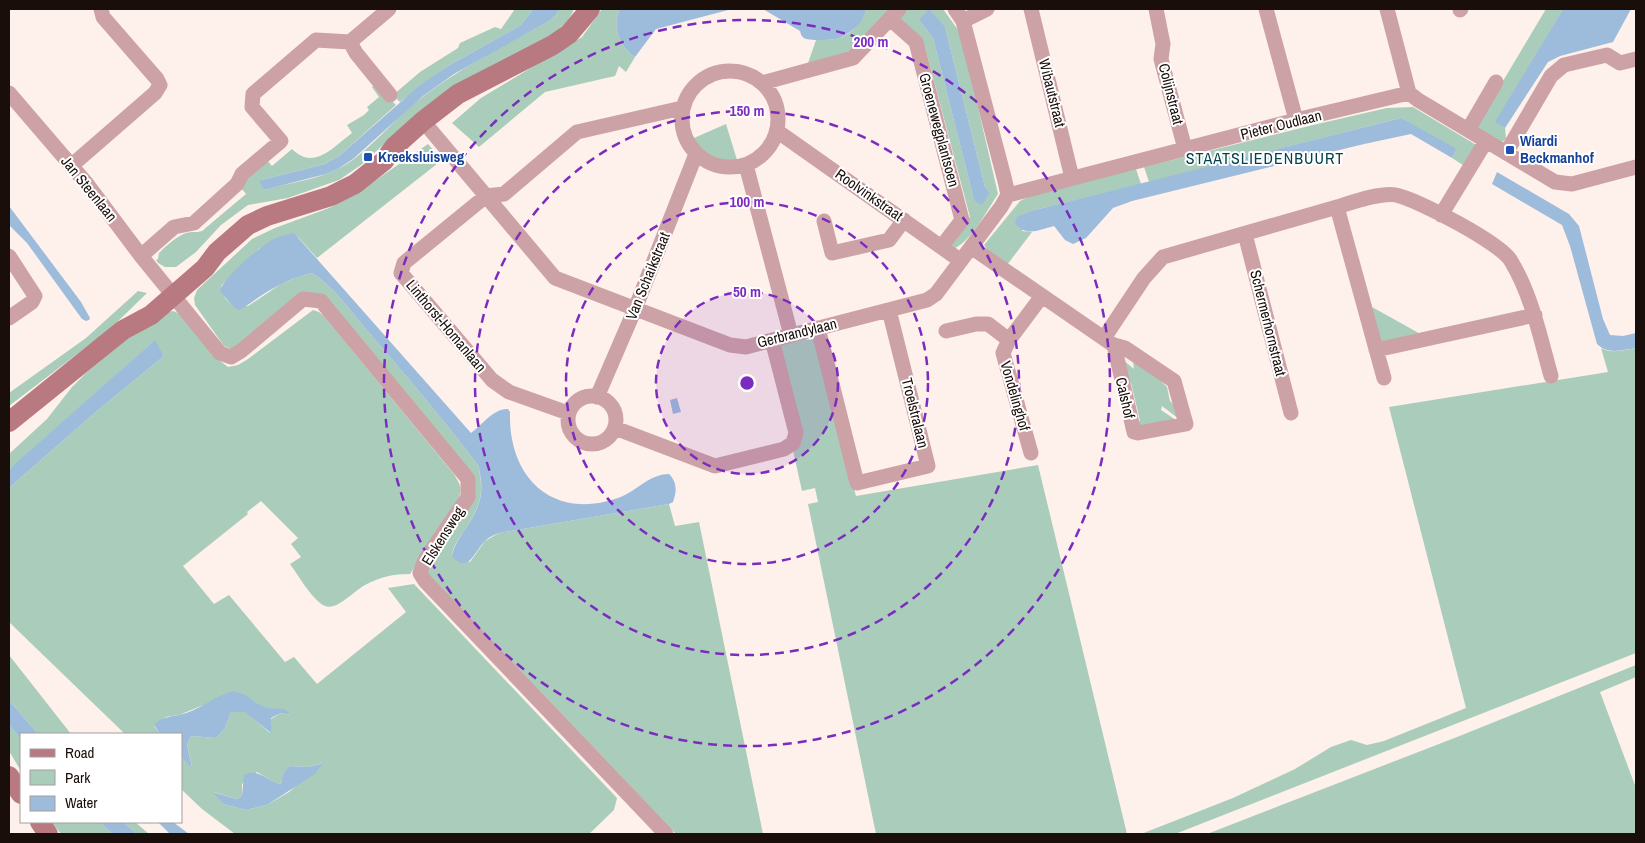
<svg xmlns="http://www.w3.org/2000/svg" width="1645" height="843" font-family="'Archivo Narrow',sans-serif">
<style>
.green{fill:#a9cdba;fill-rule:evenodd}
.water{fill:#9dbbdb}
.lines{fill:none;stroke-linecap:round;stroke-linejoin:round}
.street{stroke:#cda2a6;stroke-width:15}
.secondary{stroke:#b87980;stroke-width:20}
.ring{fill:none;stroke:#7b2cbf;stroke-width:2.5;stroke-dasharray:9 6}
.transit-dot{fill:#1a4fb4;stroke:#fff;stroke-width:2}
.labels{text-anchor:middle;stroke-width:4;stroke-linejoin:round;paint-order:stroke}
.street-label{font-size:15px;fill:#1a0e0a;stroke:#fff}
.transit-label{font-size:15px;font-weight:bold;fill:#164399;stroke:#fff;text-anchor:start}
.neighbourhood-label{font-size:16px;letter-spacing:1px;fill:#02424c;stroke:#fff}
.centre{fill:#7b2cbf;stroke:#fff;stroke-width:2.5}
.ring-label{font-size:15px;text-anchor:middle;font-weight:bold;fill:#7b2cbf;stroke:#fff;stroke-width:4;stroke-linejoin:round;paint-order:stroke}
</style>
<rect width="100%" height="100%" fill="#fef0ea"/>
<!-- green -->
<path class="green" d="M515,9h18l-12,16 -73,41 -48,36 -7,-7 27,-23 38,-24 2,-5 35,-16 6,2z
M559,9h15c-4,11 -13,19 -23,27l-138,82 -52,47 -22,15 -51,18 -40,7 -27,20 -25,27 -20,15h-11l-7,-4 -2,-3 2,-1 1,-6c7,-7 18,-17 27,-20 6,-2 10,0 16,-2l44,-37 -5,-6 5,-11 21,-17 5,6 20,-17c22,22 41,-2 60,-16l-5,-8 17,-10 5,-5 -2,-3 12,-10 -7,-10 4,-3 20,21 -57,51 -14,8 -64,16 3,10c24,-7 51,-10 74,-21 30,-15 58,-53 87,-74 39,-29 82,-51 124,-74l7,-6z
M602,9h18c-9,18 0,38 15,48l-9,15 -7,-6 -4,10 -70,16 -66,55 -27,-24 29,-25 101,-61z
M867,9h23l-37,42 -46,15 9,-26c6,-1 14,0 20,-1 15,-3 26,-18 31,-30z
M904,9h39l18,25 37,160c-10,15 -27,47 -43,54l-6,-4 21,-27 -45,-170 -29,-29zM919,20l26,7 40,160 5,5 -17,4 -40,-158z
M1546,9h17l-67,113 9,6 1,11 -4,3 -27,-14z
M1413,107l65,39 -12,21 -14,-9 4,-7 -55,-33 -252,64 -5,-15 169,-42 74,-17z
M726,124l11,36 -3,8c-22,-1 -34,-7 -47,-27z
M428,144l14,16 -125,98 -19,-21 -38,11 -28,26 -11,12 4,12 8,9 15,-1 33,-22 19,-8 12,-3c21,13 37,36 53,55 39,45 77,90 113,137 7,29 2,42 -14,66 -6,9 -11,15 -12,25l18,6 15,-21 14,-8 170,-29 6,22 24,-4 64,312h-87l-200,-210 -51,-46 49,-95 -154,-188 -84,54 -7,-1 -5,-2 -29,-41 -1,-7 3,-8 55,-51 23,-11 54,-20 24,-12z
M1136,169l5,15 -106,26 -13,21 10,1 -25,33 -18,-13 -5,-7 36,-44 10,-5z
M138,291l9,2 -37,36 -101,77v-13l77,-55z
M1372,307l52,29 -42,9z
M313,310l6,2 5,4 129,157c8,12 10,16 4,29l-47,72c-17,0 -30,3 -45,11 -10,5 -28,26 -40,21 -13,-6 -26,-30 -35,-42l11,-7 -10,-13 7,-6 -37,-37 -14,11 1,2 -65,52 31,38 15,-9 56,67 9,-5 23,27 89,-72 -18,-24 26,-4 203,214 -3,12 -25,24h-354l-33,-25 -21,-20v-32l11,10 -5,-22 4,-9 25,2 9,-10 6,-16 14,-1 25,22 1,-14 10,-6 10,2c-10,-9 -12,-4 -24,-7 -8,-2 -15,-7 -21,-13l-45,11 -22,9 -13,2 -12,9 6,8h-35l-116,-112v-134l89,-78 66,-54 -10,-15 -145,130v-17l38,-35 25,-32 14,-14 37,-31 43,-30 7,-1 7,3 39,46 9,7 10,-2 10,-6zM322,763l-33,29 -22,13 -21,5 -23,-6 -9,-12 22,7 6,-3v-12l15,-12 17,10 7,2 2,-11 6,-7 20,1z
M806,338l1,2 8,-2 41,158 182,-31 89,369h-251l-68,-330 10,-2 -3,-14 -13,3 -32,-144z
M1601,348c10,6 24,2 35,0v305l-461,181h-34l92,-36 62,-29 36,-22 20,-7 16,5 17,-4 82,-33 -77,-301 219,-35z
M1122,359l12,10 -1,-7 26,15 2,4 6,6 3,14 8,8 1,10 -17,-13 -1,4 15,10 -34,8 -5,-6 3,-1 -9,-38 -4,-2z
M9,655l62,79h-33l-29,-34z
M1636,665v12l-36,15 36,96v46h-429l250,-97z
M9,725l12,14v32l-12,-20z
M52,822h47l14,12h-52z
M123,822h12l14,12h-12z"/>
<!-- water -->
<path class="water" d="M533,9h26l-3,6 -7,6 -95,53 -31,22 -70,63 -15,10 -12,5 -62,16 -4,-8 1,-2 64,-16 14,-8 80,-70 29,-20 73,-41z
M620,9h112l-76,20 -21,28c-15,-10 -24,-30 -15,-48z
M763,9h104c-3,6 -5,12 -10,17 -5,5 -15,12 -21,13 -6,1 -28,2 -32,-1 -3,-2 -3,-4 -4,-7z
M929,9l16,18 40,160 5,5 -8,13 -7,-4 -2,-5 -40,-158 -14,-18z
M1563,9h68l-18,33 -53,14 -12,6 -43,66 -10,-6z
M1401,118l54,30 1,3 -4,7 -41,-24 -47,10 -232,57 -19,7 -27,30 -13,6 -8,-4 -11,-14c-16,4 -26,11 -39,-2l2,-7 18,-7z
M1497,172l72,42 10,12 24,93 7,16 13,1 13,-3v15c-14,2 -28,7 -39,-4l-27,-98 -8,-21 -70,-41z
M9,206l72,96 9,16 -1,2 -3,1 -4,-2 -55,-76 -18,-18z
M294,233l177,200c11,-8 23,-25 37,-24l2,3c-2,65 42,109 108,86 18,-6 31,-24 51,-24 8,8 8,17 4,28l-4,2 -170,29c-5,2 -10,4 -14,8 -11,11 -17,34 -33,15 2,-11 8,-19 14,-28 15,-22 19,-37 12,-63 -36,-47 -74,-92 -113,-137 -16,-19 -32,-42 -53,-55 -18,4 -34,12 -50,22 -8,5 -14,11 -23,15l-6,-3 -13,-16c3,-14 42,-46 54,-52 7,-3 13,-5 20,-6z
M155,340l9,16 -66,54 -89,78v-17l6,-7z
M677,398l4,14 -8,2 -3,-14z
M234,691l12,4 10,8 11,5 17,1 8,6 -11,-2 -10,5v15l-26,-21h-14l-6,16 -9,10 -25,-2 -4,9 5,23 -11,-11v-23h-21l-6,-9c8,-8 15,-8 25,-10 20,-4 35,-19 55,-24z
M9,700l29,34h-17v5l-12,-14z
M323,763l-8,11 -48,31 -21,5 -23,-6 -10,-12 23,7 6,-3 2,-21c14,-8 24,7 37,9l2,-11 6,-7 20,1z
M99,822h24l14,12h-24z
M158,822h15l16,12h-19z"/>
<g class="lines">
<!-- street -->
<path class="street" d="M1031,9l41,169
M1156,9l7,35 -2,15 24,90
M1266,9l30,111
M1387,9l22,84 9,7 137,82 17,2 64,-17
M1460,10l1,-1
M890,19l26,23 46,178 -20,26
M963,21l24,-12
M350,42l39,-33
M682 119a48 48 0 1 1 96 0a48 48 0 1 1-96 0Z
M762,83l91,-25 46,-49
M9,93l78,91 54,72 79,97 11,4 10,-6 62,-52 18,2 147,178v18l-43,63 -5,13 5,8 241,253
M423,121l132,157 175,67 16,2 181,-47 9,-6 65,-87 7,-12 -3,-14 -42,-160 -8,-12
M1468,130l28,-48
M777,131l184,130
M1506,153l45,-77 13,-11 43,-10 13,8 16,-4
M746,165l45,170
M71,166l84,-73 5,-8 -3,-6 -54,-62 -2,-8
M1008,195l288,-75 113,-27
M1441,215l45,-74
M824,221l8,32 57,-13 15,-20
M1245,234l46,179
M971,247l141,97
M9,256l26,40 -3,6 -23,16
M141,256l33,-29 20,-4 43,-39 5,-10 39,-33 -29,-34 1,-13 63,-54 34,2 6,11 34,42
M818,328l39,155 71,-17 -39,-156
M946,331l30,-7h12l21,16
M1104,338l40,-60 19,-21 174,-50
M1114,345l11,3 49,33 12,43 -48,9 -4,-1z
M1376,350l159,-35
M1384,378l-47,-171c16,-5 44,-15 59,-12 22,5 105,48 115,66 21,35 29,76 40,115
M568 420a24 24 0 1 1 48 0a24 24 0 1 1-48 0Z
M597,397l38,-88 61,-155
M568,413l-59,-21 -17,-12 -85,-100 -6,-7 3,-10 82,-67 18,-2 73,-62 105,-24
M615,428l100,38 69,-17 9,-6 3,-10 -24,-93
M1031,453l-28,-100 6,-13 33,-44"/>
<!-- secondary -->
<path class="secondary" d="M9,422l114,-92 28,-15 54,-47 12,-16 31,-27 19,-9 64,-20 24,-12 29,-23 10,-14 29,-26 35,-27 95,-49 16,-11 21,-25
M9,776l12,18
M40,822l8,12"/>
</g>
<!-- distance rings -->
<circle cx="747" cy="383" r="91" fill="#7b2cbf" fill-opacity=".12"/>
<g class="ring">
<circle cx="747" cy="383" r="91"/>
<circle cx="747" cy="383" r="181"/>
<circle cx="747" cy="383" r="272"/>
<circle cx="747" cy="383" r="363"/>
</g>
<!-- markers -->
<g class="transit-dot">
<rect x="1505" y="145" width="10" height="10" rx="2.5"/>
<rect x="363" y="152" width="10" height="10" rx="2.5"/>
</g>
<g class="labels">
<!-- street labels -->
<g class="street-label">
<text transform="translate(1052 93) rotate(76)" y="5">Wibautstraat</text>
<text transform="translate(1171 94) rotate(76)" y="5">Colijnstraat</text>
<text transform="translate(1281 125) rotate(-14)" y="5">Pieter Oudlaan</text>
<text transform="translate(939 130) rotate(75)" y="5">Groenewegplantsoen</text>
<text transform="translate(89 189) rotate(51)" y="5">Jan Steenlaan</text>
<text transform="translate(869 195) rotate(35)" y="5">Roolvinkstraat</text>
<text transform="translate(648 276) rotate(-68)" y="5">Van Schaikstraat</text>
<text transform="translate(1268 323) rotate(76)" y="5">Schermerhornstraat</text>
<text transform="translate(446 326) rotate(50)" y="5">Linthorst-Homanlaan</text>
<text transform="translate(797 333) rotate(-14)" y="5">Gerbrandylaan</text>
<text transform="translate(1015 396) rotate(74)" y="5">Vondelinghof</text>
<text transform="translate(1125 398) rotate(77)" y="5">Calshof</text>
<text transform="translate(915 413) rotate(76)" y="5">Troelstralaan</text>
<text transform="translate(443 536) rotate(-58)" y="5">Elskensweg</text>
</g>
<!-- transit labels -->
<g class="transit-label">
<text x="1520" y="146">Wiardi<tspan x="1520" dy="17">Beckmanhof</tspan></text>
<text x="378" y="162">Kreeksluisweg</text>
</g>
<!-- neighbourhood labels -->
<g class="neighbourhood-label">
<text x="1265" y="164">STAATSLIEDENBUURT</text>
</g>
</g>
<circle cx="747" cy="383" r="8" class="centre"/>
<g class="ring-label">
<text x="871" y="47">200 m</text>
<text x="747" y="116">150 m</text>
<text x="747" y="207">100 m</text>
<text x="747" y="297">50 m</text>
</g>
<!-- border -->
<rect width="1645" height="843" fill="none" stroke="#1a0e0a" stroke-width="20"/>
<!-- legend -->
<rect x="20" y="733" width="162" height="90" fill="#ffffff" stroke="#a39f9d"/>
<rect x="30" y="749" width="25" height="8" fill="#b87980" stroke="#a39f9d"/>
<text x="65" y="758" font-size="15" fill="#1a0e0a">Road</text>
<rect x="30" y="770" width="25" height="15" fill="#a9cdba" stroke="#a39f9d"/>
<text x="65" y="783" font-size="15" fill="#1a0e0a">Park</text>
<rect x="30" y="796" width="25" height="15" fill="#9dbbdb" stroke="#a39f9d"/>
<text x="65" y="808" font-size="15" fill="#1a0e0a">Water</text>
</svg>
